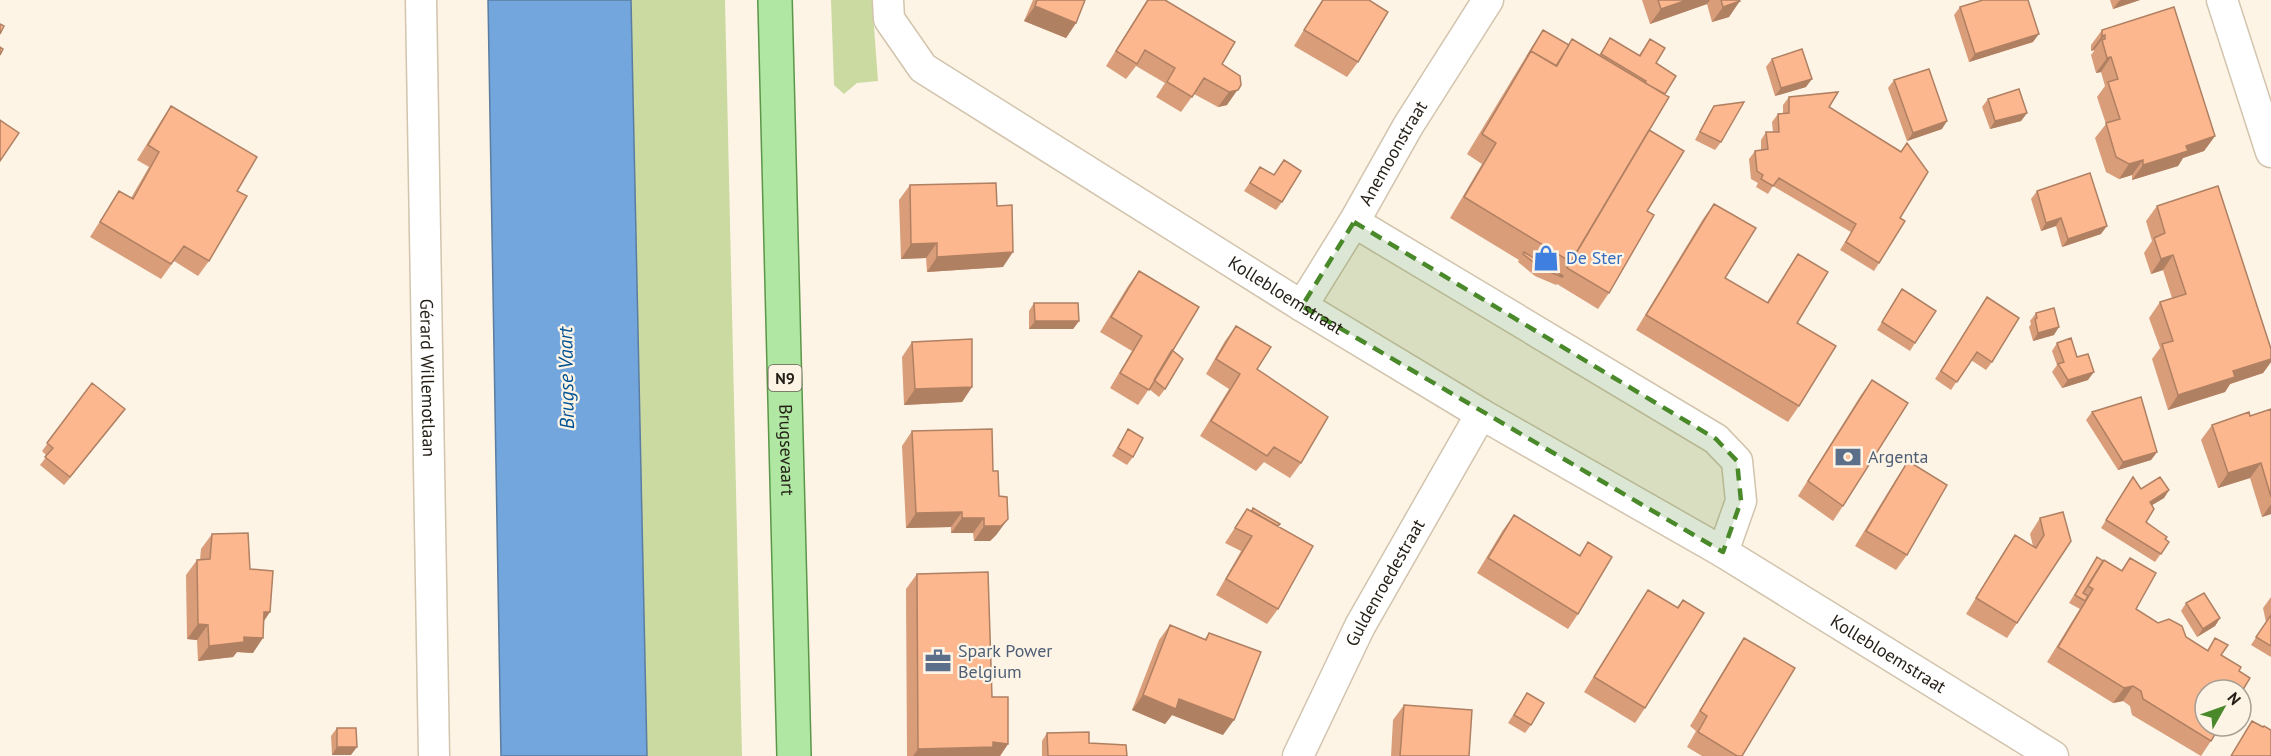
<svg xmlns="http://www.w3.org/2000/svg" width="2271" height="756" font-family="'PT Sans',sans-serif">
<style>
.green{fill:#cbdaa1}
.water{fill:#73a6dd;stroke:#5b7da1;stroke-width:1.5}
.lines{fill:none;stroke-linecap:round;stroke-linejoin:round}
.street-casing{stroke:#d2c4ad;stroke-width:33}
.primary-casing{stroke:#5c9649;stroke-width:36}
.street{stroke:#fff;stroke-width:30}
.primary{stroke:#afe7a3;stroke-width:33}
.wall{fill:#d99d7a}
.shaded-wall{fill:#b08063}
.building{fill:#fcb78e;stroke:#b08063;stroke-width:1.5}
.marked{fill:#4a892a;fill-opacity:0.2;stroke:#4a892a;stroke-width:4.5;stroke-dasharray:12 8;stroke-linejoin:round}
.labels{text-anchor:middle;stroke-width:4.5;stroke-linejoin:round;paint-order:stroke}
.shield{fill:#fdf4e6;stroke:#655e54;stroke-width:1.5}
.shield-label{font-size:16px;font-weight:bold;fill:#241e16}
.street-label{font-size:18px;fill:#241e16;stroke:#fdf4e6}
.shop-label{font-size:18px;fill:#366cbe;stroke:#fdf4e6;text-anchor:start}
.service-label{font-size:18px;fill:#4e5e75;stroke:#fdf4e6;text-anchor:start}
.water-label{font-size:20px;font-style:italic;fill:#015395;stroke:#fdf4e6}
</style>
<rect width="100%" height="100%" fill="#fdf4e6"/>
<!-- green -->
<path class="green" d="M631,0h94l17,756h-95z
M831,0h41l6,81 -21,2 -13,11 -10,-9z"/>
<!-- water -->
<path class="water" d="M488,0h143l16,756h-146z"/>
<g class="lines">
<!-- street casing -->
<g class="street-casing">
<g id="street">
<path id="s1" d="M421,0l13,756"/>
<path id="s2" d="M888,0l1,19 34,49 379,238 179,108 242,138 330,204"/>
<path d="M2222,0l49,152"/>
<path d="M1354,222l362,217 21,22 4,40 -18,51"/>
<path id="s3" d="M1302,306l52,-84 54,-96 80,-126"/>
<path id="s4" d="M1298,756l62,-130 121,-212"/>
</g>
</g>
<!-- primary casing -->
<g class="primary-casing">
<g id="primary">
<path id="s5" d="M775,0l19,756"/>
</g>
</g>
<!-- street -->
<use href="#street" class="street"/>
<!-- primary -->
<use href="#primary" class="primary"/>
</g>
<!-- wall -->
<path class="wall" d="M1033,0h52l-9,23 -10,15 -42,-17z
M1147,0h18l57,64 18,12 -13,29 -9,2 -24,-13 -13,18 -25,-15 9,-14 -29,-17 -10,13 -20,-13z
M1322,0h47l-11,62 -11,15 -53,-31z
M1642,0h97l-10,17 -17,5 -5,-18 -57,20z
M2110,0h30l-27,9z
M1960,7l73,35 -64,20 -15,-47z
M1543,30l26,15 3,-6 27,16 11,-17 29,17 11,-16 15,55 -16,36 -2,81 -38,82 -11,16 -41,-25 -1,1 -21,-9 -17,-14 1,-2 -69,-42 32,-54 -15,-10 66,-109z
M2102,30l113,106 -11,15 -21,7 -5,8 -46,14v-5l-13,4 -13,-7 -11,-34 11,-14 -9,-27 8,-11 -4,-14 -5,1 -5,-18 3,-4v-1l-3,1v-6z
M1772,59l34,28 -31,9 -9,-29z
M1894,80l48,49 -35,12 -19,-53z
M1789,97l40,10 72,44 6,-8 -7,75 -21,45 -5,8 -34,-21 11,-18 -78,-46 -5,8 -12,-7 2,-4 -7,-4 -2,-20 6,-8 6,-1v-10l5,-8h7l-1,-10 6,-8 5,-1v-8z
M1988,99l39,14 -6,8 -31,8 -8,-22z
M171,106l66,85 -28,70 -11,15 -24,-15 -13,18 -71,-42 29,-46 12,7 18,-31 -12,-7 24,-39z
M1714,106l7,36 -6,8 -20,-10 14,-26z
M1284,160l-2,42 -6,8 -32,-19 16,-24 14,8z
M910,185l87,21 6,61 -76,5 -1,-14 -25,1 -2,-59z
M2037,191l64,43 -39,13 -6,-21 -15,5 -10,-32z
M1714,204l11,74 42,24 21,-33 10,-15 -1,69 2,83 -11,16 -152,-92 67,-111z
M2157,206l114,143v13l-8,11 -33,11 -5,8 -57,18 -16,-51 8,-11 -11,-30 11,-16 12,-4 -9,-28 -12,4 -7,-21 8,-12 -6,-20z
M1139,271l33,79 -7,39 -6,8 -10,-8 -11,16 -28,-17 22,-37 -32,-19 28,-46z
M1902,289l13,54 -5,8 -33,-21z
M1987,297l5,65 -6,8 -15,-10 -20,30 -16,-11z
M1034,303l45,18 -6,8h-44v-18z
M2036,313l18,22 -21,6 -4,-14 2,-3 -1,-3z
M1236,326l65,137 -11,15 -26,-16 -8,9 -56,-35 29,-47 -23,-15 19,-33z
M912,342l60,45 -10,15 -58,3 -2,-48z
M2057,343l20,14 11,23 -26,8 -10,-16 5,-7 -5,-14z
M1872,380l-29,126 -10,15 -35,-25 63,-101z
M92,383l33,26 -61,76 -24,-20 7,-9 -5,-5z
M2271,409v105l-9,3 -12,-39 -32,10 -17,-48 11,-15 38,-9z
M2092,412l65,40 -6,8 -33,10 -32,-50z
M1128,429l5,28 -6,8 -15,-9z
M912,431l81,40 4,63 -7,7h-16l-1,-8h-22v-6l-45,1 -4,-82z
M1908,461l-1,94 -11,15 -41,-24 43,-70z
M2133,477l8,12 28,1 -5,8 -12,7 -6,17 23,20 -14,20 -54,-34z
M1247,509l31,17v83l-11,15 -51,-29 25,-44 -16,-8z
M2063,512l-46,111 -10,15 -41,-24 39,-64 10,-15 18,11 -3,-12 10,-16z
M1514,515l65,40 9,-13 -10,72 -10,15 -91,-56 26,-43z
M212,534l38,35 14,52 -11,32 -16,-1 -4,5 -35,4 -1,-21 -10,-1 -1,-64 11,-15h3l1,-11z
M2097,557l24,14 9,-13 6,51 22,14 28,14 21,13 8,-12 6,17 -10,86 -10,15 -69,-41 -2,-9 -7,-5 -10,2 -66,-41 34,-55 -1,2 -11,-6z
M917,574l75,123 16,47 -8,12h-93l-1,-167z
M1648,590l29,17 6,-7 -38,108 -10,15 -51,-31 54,-87z
M2271,597v60l-20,-12 15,-23 -3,-14z
M2186,603l34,15 -5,8 -18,11 -16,-26z
M1170,625l35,14 4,-6 14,102 -51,-20 -7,9 -33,-14 27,-70z
M1744,638l-2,118h-40l-15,-9 9,-16 -6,-5 44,-73z
M1527,693l4,32 -6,8 -17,-10z
M1404,705l65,51h-78l2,-36z
M337,728l14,27h-19l-1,-19z
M1047,733l42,10 38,13h-85v-15z"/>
<!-- shaded-wall -->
<path class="shaded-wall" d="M1687,0h23l-3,4 -57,20 11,-15z
M2121,0h19l-27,9 6,-8z
M1740,1l-11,16 -17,5 11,-15z
M1035,6l41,17 -10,15 -42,-17z
M2039,34l-6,8 -64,20 6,-8z
M2105,35l-11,15 -3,1 11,-15z
M2111,57l-10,15 -5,1 11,-15z
M1812,79l-6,8 -31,9 6,-8z
M1241,85l-14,20 -9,2 11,-15z
M2027,113l-6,8 -31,8 5,-8z
M1947,121l-5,8 -35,12 6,-8z
M2215,136l-11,15 -21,7 -5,8 -46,14 11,-15 43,-19z
M2143,160l-11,15 -13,4 10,-15z
M2061,218l-5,8 -15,5 5,-8z
M2107,226l-6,8 -39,13 6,-8z
M937,243l-11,15 -25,1 10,-15z
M1013,252l-10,15 -76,5 10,-15z
M2173,255l-10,15 -12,4 10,-15z
M1035,321h44l-6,8h-44z
M2059,327l-5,8 -21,6 5,-8z
M2271,359v3l-8,11 -33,11 -5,8 -57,18 10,-15 55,-24z
M2094,372l-6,8 -26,8 6,-8z
M972,387l-10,15 -58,3 11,-16z
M125,409l-6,8 -55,68 6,-8z
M2157,452l-6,8 -33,10 5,-8z
M2261,463l-11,15 -32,10 10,-15z
M2169,490l-5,8 -20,12 6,-8z
M2271,504v10l-9,3z
M962,512l-11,15 -45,1 10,-15z
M962,518h22l-11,15h-22z
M1008,519l-11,15 -7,7h-16l10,-15z
M264,612h6l-10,15z
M2220,618l-5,8 -18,11 6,-8z
M198,624l10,1 -11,15 -10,-1z
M244,637l19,1 -10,15 -16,-1 -4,5 -35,4 11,-15z
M2133,686l-10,15 -10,2 11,-15z
M1143,695l36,4 55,21 -11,15 -51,-20 -7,9 -33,-14z
M993,742l15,2 -8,12h-87l5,-7z
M337,747h20l-6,8h-19z"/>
<!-- building -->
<path class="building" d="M1037,0h48l-9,23 -41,-17z
M1148,0h17l70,42 -13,22 18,12 1,9 -3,5 -9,2 -25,-14 -12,19 -25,-15 8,-14 -30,-18 -8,14 -21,-13z
M1323,0h46l19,12 -30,50 -54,-32z
M1658,0h29l-26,9z
M1721,0h18l1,1 -17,6z
M1983,0h45l11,34 -64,20 -15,-47z
M2174,7l41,129 -29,10 2,5 -45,14v-5l-14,4 -13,-7 -10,-34 14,-4 -12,-37 10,-3 -7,-22 -4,1 -5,-18 3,-1v-4l-3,1v-6z
M0,24l4,2 -4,8z
M1543,30l26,15 -13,21 -25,-15 -4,6z
M1610,38l30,18 10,-17 15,9 -9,15 20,13 -11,18 -20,-11 1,-2 -45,-27z
M1572,39l97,58 -98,165 -107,-65 32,-54 -14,-9 49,-83 26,15z
M0,47l3,2 -3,6z
M1802,49l10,30 -31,9 -9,-29z
M1929,69l18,52 -34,12 -19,-53z
M2019,89l8,24 -32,8 -7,-22z
M1838,92l-9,15 72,45 6,-9 21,29 -28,46 5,3 -26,42 -33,-21 10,-18 -77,-46 -6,8 -12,-7 2,-4 -6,-4 -2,-20 13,-2 -2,-17h13l-1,-18 11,-1v-16z
M1744,102l-23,40 -21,-10 14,-26z
M171,106l86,51 -20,34 10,5 -38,65 -25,-15 -13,18 -71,-42 19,-31 14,8 26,-47 -11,-7z
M0,120l19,13 -19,28z
M1649,130l35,21 -37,60 7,4 -45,78 -42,-25z
M1284,160l17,11 -19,31 -32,-19 10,-16 14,8z
M2090,173l17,53 -39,13 -7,-21 -15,5 -9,-32z
M996,183l1,23 15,-1 1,47 -76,5v-14l-26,1 -1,-59z
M2218,186l53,163v10l-38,12 2,6 -57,18 -16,-51 11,-3 -13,-39 26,-8 -13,-39 -12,4 -7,-21 11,-5 -8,-27z
M1714,204l42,24 -31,50 43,25 30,-49 30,18 -31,51 39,23 -37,60 -153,-91z
M1524,252l39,24 -1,1 -21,-9 -18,-14z
M1139,271l60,36 -50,83 -29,-17 22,-37 -31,-19z
M1902,289l34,22 -21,32 -33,-21z
M1987,297l32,21 -27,44 -15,-10 -20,30 -16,-11z
M1034,303h44l1,18h-44z
M2054,308l5,19 -21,6 -3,-14 2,-1 -1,-5z
M1236,326l35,21 -14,22 71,48 -27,46 -27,-16 -7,9 -56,-35 29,-47 -24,-15z
M2071,338l6,19 11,-3 6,18 -26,8 -10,-16 6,-2 -7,-19z
M972,339v48l-57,2 -3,-47z
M1172,350l11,9 -18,30 -11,-9z
M1872,380l36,23 -65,103 -35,-25z
M92,383l33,26 -55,68 -25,-20 8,-9 -6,-5z
M2141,397l16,55 -34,10 -31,-50z
M2271,409v88l-10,-34 -33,10 -16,-48 37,-13 1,4z
M992,429l1,42h5l1,25 8,1 1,22 -7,7h-17v-8h-22v-6l-46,1 -4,-82z
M1128,429l15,9 -10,19 -15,-9z
M1908,461l39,24 -40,70 -41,-24z
M2133,477l8,12 19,-12 9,13 -19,12 4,7 -8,13 21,15 -2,2 4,3 -8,12 -55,-34z
M1253,508l27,16 -2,2 -26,-15z
M1247,509l66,37 -35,63 -52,-30 26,-43 -17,-8z
M2063,512l8,29 -54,82 -41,-25 39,-63 21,13 8,-13 -4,-17z
M1514,515l66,41 8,-14 24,15 -34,57 -90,-56z
M248,533l2,36 23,2 -3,41h-6l-1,26 -19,-1v5l-35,4 -1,-21 -10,-1 -1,-64 13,-1 2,-25z
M2097,557l6,4 -20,32 5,3 -3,5 -10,-6z
M2130,558l26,15 -20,36 22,14 11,-4 13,7 4,11 22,14 7,-13 13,7 -7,10 20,12 -2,4 11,7 -9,15v-3h-36v36h15l-9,15 -68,-42 -2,-8 -8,-5 -9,2 -66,-41 35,-58 -5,-3 16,-26 18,11z
M988,572l4,125h16v47l-15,-2v5l-75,2 -1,-175z
M1648,590l30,18 5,-8 21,13 -59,95 -51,-31z
M2204,593l16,25 -17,11 -17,-26z
M2271,615v31l-15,-9z
M1170,625l36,15 3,-7 52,19 -27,68 -55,-21 -3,10 -33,-14z
M1744,638l51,30 -53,88h-5l-39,-24 9,-16 -7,-5z
M1527,693l17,10 -13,22 -17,-10z
M1404,705l68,5 -3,46h-69z
M2252,721l11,6 1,-1 7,4v26h-40z
M337,728h19l1,19h-20z
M1089,732v11l37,2 1,11h-79l-1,-23z"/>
<!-- marked area -->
<path class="marked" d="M1354,222l362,217 21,22 4,40 -18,51 -421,-246z"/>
<!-- icons -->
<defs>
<g id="shop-bare" transform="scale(2.07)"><path d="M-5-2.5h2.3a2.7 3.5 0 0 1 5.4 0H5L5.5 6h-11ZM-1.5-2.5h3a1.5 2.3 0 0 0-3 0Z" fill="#3f7fe0" stroke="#fdf4e6" stroke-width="2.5" paint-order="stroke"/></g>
<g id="bank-bare" transform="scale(2.07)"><path d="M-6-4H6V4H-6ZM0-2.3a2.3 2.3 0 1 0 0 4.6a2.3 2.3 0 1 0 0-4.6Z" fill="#5c6f8a" stroke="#fdf4e6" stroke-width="2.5" paint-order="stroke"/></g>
<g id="office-bare" transform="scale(2.07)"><path d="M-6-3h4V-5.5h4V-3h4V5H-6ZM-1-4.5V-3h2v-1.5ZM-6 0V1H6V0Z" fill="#5c6f8a" stroke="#fdf4e6" stroke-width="2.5" paint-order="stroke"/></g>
</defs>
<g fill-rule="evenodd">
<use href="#shop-bare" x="1546" y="258"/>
<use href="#bank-bare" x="1848" y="457"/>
<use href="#office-bare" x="938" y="661"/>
</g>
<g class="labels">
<!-- shield labels -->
<rect class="shield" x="768.5" y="365" width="33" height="26" rx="4.5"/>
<g class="shield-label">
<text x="785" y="384">N9</text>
</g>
<!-- street labels -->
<g class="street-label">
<text dy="6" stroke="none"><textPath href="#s3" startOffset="178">Anemoonstraat</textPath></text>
<text dy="6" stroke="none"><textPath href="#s2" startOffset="507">Kollebloemstraat</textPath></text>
<text dy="6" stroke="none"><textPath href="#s1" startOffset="378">Gérard Willemotlaan</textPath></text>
<text dy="6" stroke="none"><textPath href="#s5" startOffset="450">Brugsevaart</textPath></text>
<text dy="6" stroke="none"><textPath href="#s4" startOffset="194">Guldenroedestraat</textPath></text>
<text dy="6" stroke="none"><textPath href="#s2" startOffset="1208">Kollebloemstraat</textPath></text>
</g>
<!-- shop labels -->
<g class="shop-label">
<text x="1566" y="264">De Ster</text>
</g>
<!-- service labels -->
<g class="service-label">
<text x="1868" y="463">Argenta</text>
<text x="958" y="657">Spark Power<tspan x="958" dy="21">Belgium</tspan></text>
</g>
<!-- water labels -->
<g class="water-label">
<text transform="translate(566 378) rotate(-91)" y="7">Brugse Vaart</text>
</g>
</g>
<!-- north arrow -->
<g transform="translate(2223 708) rotate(50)"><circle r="28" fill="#fdf4e6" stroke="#a69e93" stroke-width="1.5"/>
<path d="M0-4.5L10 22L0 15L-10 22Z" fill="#4a892a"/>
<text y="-9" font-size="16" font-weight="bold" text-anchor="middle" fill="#241e16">N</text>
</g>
</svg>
